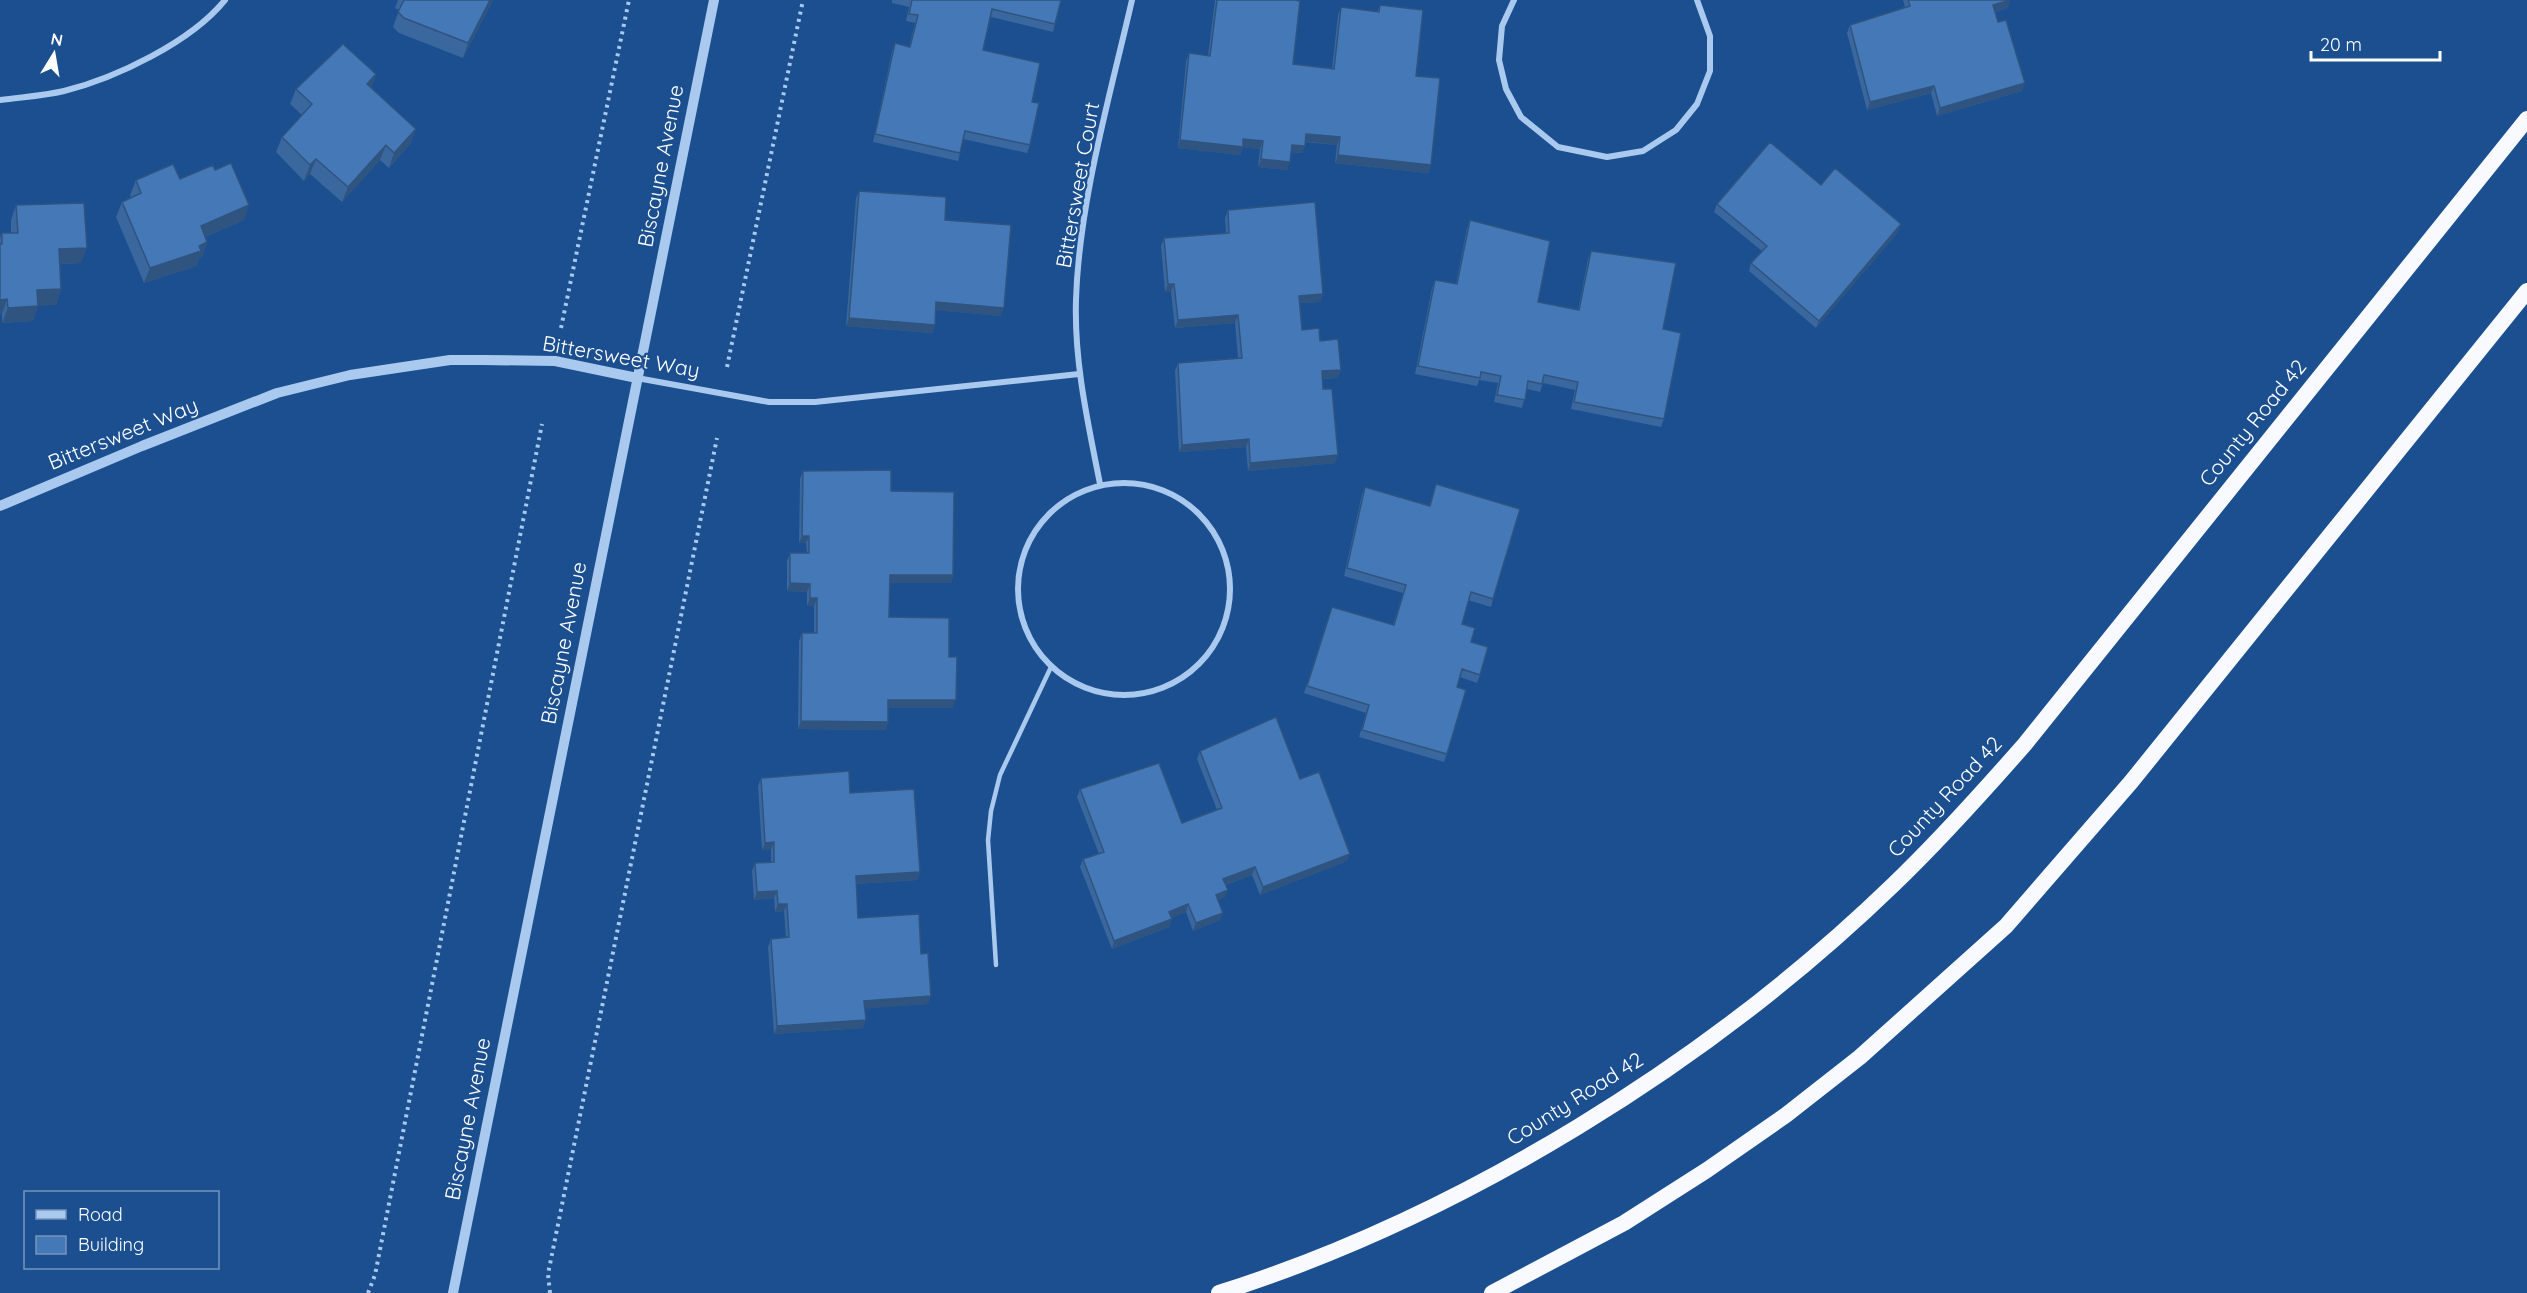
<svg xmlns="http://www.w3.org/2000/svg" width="2527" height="1293" font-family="Quicksand,sans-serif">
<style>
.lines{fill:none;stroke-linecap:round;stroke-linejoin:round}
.path{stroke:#a9c9ee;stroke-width:4;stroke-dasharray:3 4.5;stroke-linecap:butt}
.service{stroke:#a9c9ee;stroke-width:4.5}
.minor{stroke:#a9c9ee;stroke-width:6}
.tertiary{stroke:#a9c9ee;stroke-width:10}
.trunk{stroke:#f8faff;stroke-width:16}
.wall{fill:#3a679d}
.shaded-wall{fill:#305480}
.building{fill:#4478b7;stroke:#305480;stroke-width:1.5}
.labels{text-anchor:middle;stroke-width:4.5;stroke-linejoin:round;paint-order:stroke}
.street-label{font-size:21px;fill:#fff;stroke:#1b4f8f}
</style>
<rect width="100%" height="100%" fill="#1b4f8f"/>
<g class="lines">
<!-- path -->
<path class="path" d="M561,328l68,-328
M727,367l76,-367
M368,1293l7,-18 167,-851
M550,1293l-2,-19 169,-836"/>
<!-- service -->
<path class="service" d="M996,965l-8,-125 3,-29 9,-36 51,-108"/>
<!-- minor -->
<path class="minor" d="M1514,0l-12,26 -3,34 7,29 15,28 37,30 49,10 36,-6 33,-21 21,-26 13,-33v-35l-13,-36
M0,100c21,-3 43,-4 64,-9 52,-13 127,-49 161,-91
M637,378l132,24h46l264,-28
M1018 589a106 106 0 1 1 212 0a106 106 0 1 1-212 0Z
M1100,484c-12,-61 -26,-122 -24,-184 3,-98 34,-204 56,-300"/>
<!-- tertiary -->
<path class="tertiary" d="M0,506l142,-60 135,-53 73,-18 100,-15h33l72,1 82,17
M453,1293l261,-1293"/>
<!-- trunk -->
<path class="trunk" d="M1219,1293c243,-77 491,-231 674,-408 46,-44 89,-92 132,-141l502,-625
M1492,1293l132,-70 83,-53 79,-55 74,-58 146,-131 125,-144 396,-491"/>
</g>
<!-- wall -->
<path class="wall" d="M398,0h95l-30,58 -64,-25 -6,-6 6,-17 -4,-2z
M892,0h169l-8,32 -62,-15 -8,33 49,52 -2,43 -3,8 -64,-14 -3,14 -2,8 -85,-19 19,-91 3,-8 14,4 6,-24 -9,-2 3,-14 -17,-4z
M1215,0h80l-2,64 39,4 6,-53 3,-8 36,5 3,-7 36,71 15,89 -3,8 -93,-10 2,-18 -32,-3 -3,11 -11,-1 -4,18 -29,-3 2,-18 -17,-2 -3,8 -62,-7 8,-87 3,-8 19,3z
M1903,0h107l-3,8 -12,4 27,79 -85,25 -6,-23 -64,17 -20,-77 3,-8 55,-18z
M376,74l-5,14 45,41 -6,15 -21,24 -9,-8 -38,42 -32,-28 -6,7 -28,-29 6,-15 20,-22 -12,-11 6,-15z
M215,170l29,50 -39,17 2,5 -5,15 -3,2 -3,7 -52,17 -28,-66 6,-15 9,-5 -1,-2 6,-15 44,-1z
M1821,185l77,47 -82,96 -67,-57 2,-8 11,-12 -48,-39 3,-8z
M859,191l86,29 56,96 -65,-6 -1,15 -3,8 -86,-7 10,-128z
M16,205l65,58 -21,1 1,25 -5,16h-18l-5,16 -31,2v-9h-2v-76l2,-5h9v-13z
M1228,210l95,84 -3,8 -20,1 2,27 18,11 18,37 -16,1 13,84 -87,8 -2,-24 -67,5 -4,-81 3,-8 60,-5 -3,-35 -60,5 -4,-36h-6l-4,-46 3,-8 62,-5 -1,-15z
M1470,220l68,82 40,8 10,-51 3,-8 72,78 1,90 -3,8 -90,-18 4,-19 -32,-7 -3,9 -13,-3 -5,19 -28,-6 4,-19 -19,-3 -2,6 -62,-12 17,-86 3,-8 21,4 11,-56z
M803,471l88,20 62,84 -2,8h-61l-1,34 60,40 4,51h-65v14l-3,8 -87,-1 1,-88 3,-8h12v-27h-7v-14l-20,-1v-30l3,-8h17l-1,-10h-7l1,-64z
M1436,484l57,115 -2,8 -23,-7 -6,24 9,18 9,33 -3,8 -17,-6 -3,10 -10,67 -3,8 -85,-25 7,-24 -62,-20 25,-78 64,10 10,-32 -59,-17 18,-82 3,-7 64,19z
M1200,751l100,28 47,82 -87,34 -8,-20 -26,10 -1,12 -7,3 2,20 -27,11 -7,-19 -14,5 -3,10 -57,22 -32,-82 3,-8 16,-5 -22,-57 3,-8 102,34 35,-13 -20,-51z
M761,778l89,15 70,79 -3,8 -61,4 2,34 63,36 7,50 -63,4 -2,20 -89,6 -6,-87 3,-8 15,-1 -2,-27 -9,1 -1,-14 -20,2 -2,-29 3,-8 16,-1v-12h-9l-4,-64z"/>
<!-- shaded-wall -->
<path class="shaded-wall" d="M490,0h3l-30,58 5,-15z
M2010,0l-3,8 -17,5 3,-8z
M376,74l-5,15 -4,-5z
M2025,83l-3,8 -85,25 3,-8z
M1934,86l-3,7 -64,17 3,-8z
M416,129l-6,15 -21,24 5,-15z
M1306,134l34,3 -3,8 -34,-4z
M1243,139l20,2 -3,8 -19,-2z
M1180,140l63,7 -3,8 -62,-7z
M386,145l-6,15 -38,42 6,-15z
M1292,145l13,1 -3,7 -13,-1z
M1338,155l93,10 -3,8 -93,-10z
M316,159l-6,15 -6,7 6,-16z
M1261,159l29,3 -3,8 -29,-3z
M249,205l-5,15 -49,21 6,-15z
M1901,224l-3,8 -82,96 3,-7z
M207,242l-5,15 -3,2 -3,7 -52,17 6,-15z
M87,248l-6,15 -27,1 5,-15z
M1168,284h6l-3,8h-6z
M61,289l-5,16 -24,1 5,-16z
M1323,294l-3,8 -24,1 3,-7z
M7,299l-5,15h-2v-14z
M936,302l68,6 -3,8 -67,-6z
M38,306l-5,15 -31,2 6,-15z
M1238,315l-3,8 -60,5 3,-8z
M849,318l86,7 -3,8 -86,-7z
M1341,370l-3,8 -19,1 3,-8z
M1249,439l-3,8 -67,5 3,-7z
M1338,455l-3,8 -87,8 2,-8z
M802,536h7l-3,7h-7z
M890,575h63l-2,8h-64z
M790,583l20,1 -3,8 -20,-1z
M810,598h7l-3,8h-7z
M888,700h68l-3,8h-68z
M801,721l87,1 -3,8 -87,-1z
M774,842l-3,8h-9l3,-7z
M1350,854l-3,7 -87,34 3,-8z
M1255,867l-3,8 -32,12 3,-8z
M920,872l-3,8 -64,4 3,-8z
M1228,890l-3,7 -12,5 3,-7z
M777,891l-3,7 -20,2 3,-8z
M778,904h9l-3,7 -9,1z
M1188,904l-2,8 -20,8 3,-8z
M1223,913l-3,7 -27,11 3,-8z
M1172,919l-3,8 -57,22 2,-8z
M931,996l-3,8 -66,5 2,-8z
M866,1020l-3,8 -89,6 3,-8z"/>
<!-- building -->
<path class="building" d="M404,0h86l-22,43 -64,-25 -6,-6z
M912,0h149l-6,24 -63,-15 -9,41 57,13 -8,39 7,1 -9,42 -65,-14 -5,22 -85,-19 20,-91 15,4 8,-32 -9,-1z
M1217,0h78l5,1 -7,63 41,5 7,-62 38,5 1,-7 43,5 -7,66 24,2 -9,87 -93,-10 2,-18 -34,-3 -1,12 -13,-1 -2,17 -29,-3 2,-18 -20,-2v8l-63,-7 9,-87 21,3z
M1908,0h102l-17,5 5,17 8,-2 19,63 -85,25 -6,-22 -64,16 -20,-77 60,-19z
M343,44l33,30 -9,10 49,45 -22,24 -8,-8 -38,42 -32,-28 -6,6 -28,-28 30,-33 -16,-15z
M1770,142l51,43 14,-17 66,56 -82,97 -68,-58 16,-17 -50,-42z
M231,163l18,42 -48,21 6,16 -8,4 2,5 -51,17 -28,-66 19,-9 -5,-13 37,-16 7,15 33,-14 2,5z
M859,191l87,6 -1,23 66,5 -7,83 -68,-6 -1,23 -86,-7z
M1315,202l8,92 -24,2 3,34 17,-2 1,13 18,-2 3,31 -19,1 1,18h9l6,66 -88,8 -1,-24 -67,6 -4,-82 64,-5 -4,-43 -60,5 -4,-36h-6l-4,-46 65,-5 -1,-23z
M84,203l3,45 -28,1 2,40 -24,1 1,16 -30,2 -1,-9 -7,1v-56h2v-11h16l-2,-28z
M1470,220l80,21 -12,61 41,8 12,-59 85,12 -13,66 18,4 -17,86 -90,-17 4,-20 -34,-7 -2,9 -14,-3 -3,19 -28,-5 4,-19 -20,-4 -1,6 -62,-12 17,-86 22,4z
M891,470v21l63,1 -1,83h-63l-1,42 60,1v39h8l-1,43h-68v22l-87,-1 1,-88h15v-35h-7v-14l-20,-1v-30h19v-17h-7l1,-65z
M1436,484l84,25 -27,90 -22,-7 -9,32 13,4 -4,14 17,5 -8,28 -18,-6 -5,18 9,3 -19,64 -85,-24 7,-25 -62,-19 25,-79 62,18 12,-40 -59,-17 18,-81 65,19z
M1276,717l24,62 19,-7 31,82 -87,33 -8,-20 -32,12 5,11 -12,5 7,18 -27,10 -8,-19 -19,8 3,7 -58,22 -31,-82 21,-7 -24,-63 79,-26 23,60 40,-15 -22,-57z
M849,771l1,22 64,-4 6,83 -64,4 2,42 61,-4 2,40 7,-1 3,43 -67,5 2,19 -89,6 -6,-87 18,-2 -2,-33h-9l-1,-13 -20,1 -2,-29 19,-1v-20l-9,1 -4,-65z"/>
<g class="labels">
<!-- street labels -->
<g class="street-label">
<text transform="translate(661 166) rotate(-79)" y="7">Biscayne Avenue</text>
<text transform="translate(1078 185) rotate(-80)" y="7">Bittersweet Court</text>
<text transform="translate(621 357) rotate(10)" y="7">Bittersweet Way</text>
<text transform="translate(2253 423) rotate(-51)" y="7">County Road 42</text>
<text transform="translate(123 434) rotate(-22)" y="7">Bittersweet Way</text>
<text transform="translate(564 643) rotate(-79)" y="7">Biscayne Avenue</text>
<text transform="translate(1945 797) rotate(-47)" y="7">County Road 42</text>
<text transform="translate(1575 1099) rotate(-32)" y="7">County Road 42</text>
<text transform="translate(468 1119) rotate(-79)" y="7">Biscayne Avenue</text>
</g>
</g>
<!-- legend -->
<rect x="24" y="1191" width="195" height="78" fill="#1b4f8f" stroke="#7695bc" stroke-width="1.5"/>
<rect x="36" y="1210" width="30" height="9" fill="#a9c9ee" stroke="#7695bc" stroke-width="1.5"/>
<text x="78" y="1221" font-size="18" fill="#ffffff">Road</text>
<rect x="36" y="1236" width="30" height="18" fill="#4478b7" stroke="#7695bc" stroke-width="1.5"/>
<text x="78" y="1251" font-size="18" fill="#ffffff">Building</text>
<!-- north arrow -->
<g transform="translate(54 54) rotate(11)" stroke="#1b4f8f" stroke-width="4.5" paint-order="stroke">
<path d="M0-4.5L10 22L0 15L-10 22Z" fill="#ffffff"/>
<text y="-9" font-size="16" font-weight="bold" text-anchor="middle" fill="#ffffff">N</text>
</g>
<!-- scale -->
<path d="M2311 51v9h129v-9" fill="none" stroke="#ffffff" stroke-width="3"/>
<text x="2320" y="51" font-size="18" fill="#ffffff" stroke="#1b4f8f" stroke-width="4.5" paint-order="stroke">20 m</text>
</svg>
